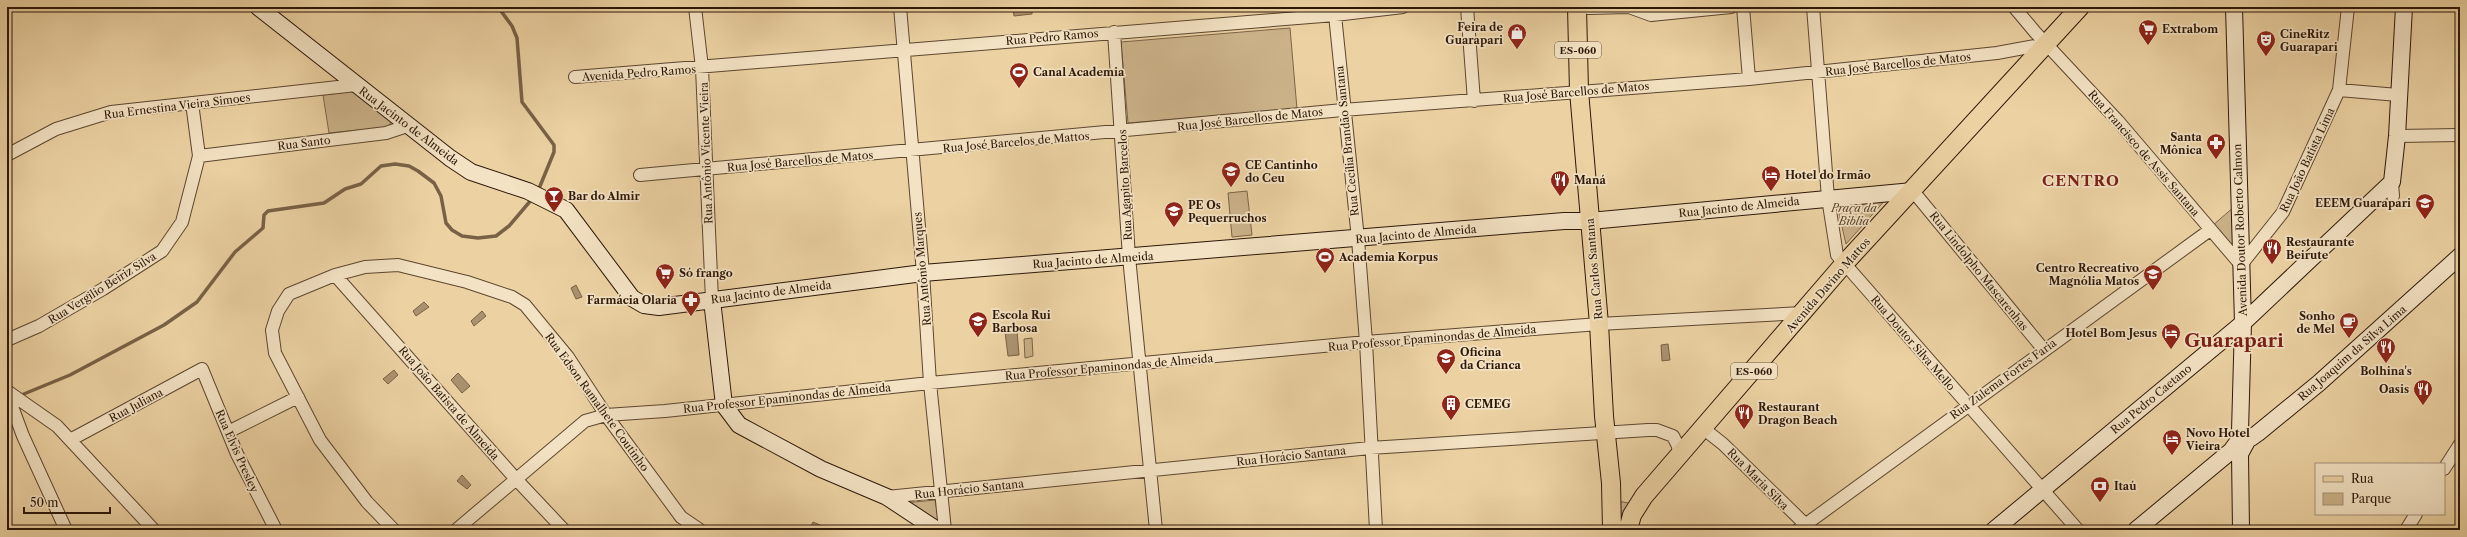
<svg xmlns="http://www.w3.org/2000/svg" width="2467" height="537" font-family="'Libre Caslon Text',serif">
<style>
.green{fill:#cbb289;stroke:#7c6448}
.water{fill:#ab926e;stroke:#786145}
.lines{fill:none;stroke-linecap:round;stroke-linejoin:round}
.stream{stroke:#786145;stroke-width:3.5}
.street-casing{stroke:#5c462f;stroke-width:14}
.secondary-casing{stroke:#2c1708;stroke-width:18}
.primary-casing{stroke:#2c1708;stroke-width:20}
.street{stroke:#f3e2c3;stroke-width:12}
.secondary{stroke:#f3e2c3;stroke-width:16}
.primary{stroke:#ecd2a3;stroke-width:18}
.labels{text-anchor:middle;stroke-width:3.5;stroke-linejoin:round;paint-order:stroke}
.shield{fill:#f3e2c3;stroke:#685440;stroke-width:1}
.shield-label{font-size:10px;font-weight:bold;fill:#2c1708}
.poi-label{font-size:11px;font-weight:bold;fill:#2c1708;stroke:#f3e2c3;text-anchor:start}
.street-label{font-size:11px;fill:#2c1708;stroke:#f3e2c3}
.park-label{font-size:11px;font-style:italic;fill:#5c462f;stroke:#f3e2c3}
.district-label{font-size:15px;font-weight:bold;letter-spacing:1px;fill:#7a1f14;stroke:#f3e2c3}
.town-label{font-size:19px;font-weight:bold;fill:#7a1f14;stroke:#f3e2c3}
</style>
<rect width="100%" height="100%" fill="#ecd2a3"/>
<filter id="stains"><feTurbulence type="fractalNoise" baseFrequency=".005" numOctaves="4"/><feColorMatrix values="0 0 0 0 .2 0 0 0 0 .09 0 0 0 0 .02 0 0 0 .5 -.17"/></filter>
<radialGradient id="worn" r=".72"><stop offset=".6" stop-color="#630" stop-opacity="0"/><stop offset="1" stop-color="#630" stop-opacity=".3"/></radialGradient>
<!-- green -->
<path class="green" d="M1290,28l7,81 -169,14 -7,-81z
M356,91l36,30 -4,6 -59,6 -6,-38z
M1247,191l5,44 -20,2 -4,-44z
M1887,198l-41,46 -10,-43z
M2235,206l1,38 -7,2 -17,-20z
M1032,338l1,18 -8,2 -1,-19z
M935,500l4,22 -35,-19z
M1618,501l16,3 -13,26z"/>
<!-- water -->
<path class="water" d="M1013,7h19v7l-18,2z
M576,285l6,12 -6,2 -5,-11z
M424,302l5,5 -13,9 -3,-5z
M482,311l4,5 -12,10 -3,-5z
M1017,330l2,25 -11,1 -3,-24z
M1668,344l2,16 -8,1 -1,-16z
M394,370l4,5 -10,9 -5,-5z
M458,373l12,13 -8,7 -11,-13z
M462,475l9,10 -4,4 -10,-8z
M813,522l14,6 -1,2h-17z"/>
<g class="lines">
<!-- stream -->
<path class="stream" d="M498,7l14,19 5,12 5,64 32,43v7l-16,39
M19,396l51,-21 94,-50 33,-23 38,-50 28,-24 1,-13 4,-4 56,-8 21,-14 16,-5 20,-18 14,-2 14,2 9,5 16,12 7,13 5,27 6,7 10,6 16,2 18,-2 13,-10 23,-27"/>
<!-- street casing -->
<g class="street-casing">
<path id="street" d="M695,7l7,61 10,232
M900,7l23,266 7,110 15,147
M1467,7l7,94
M1743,7l6,72
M1813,7l15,191 9,57 241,275
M2014,7l21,25 83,89 123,144 42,-53 56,-122 9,-83
M1588,8l41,-1 22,8 80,-8
M1335,15l23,224 8,103 10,188
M1114,32l15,225 27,273
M575,77l760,-62 68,-8
M2339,90l59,5
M2397,136l63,-1
M7,155l49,-26 55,-17 245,-27
M199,156l187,-23 21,-7
M640,175l703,-65 406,-31 248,-26 49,-9
M2392,182l1,14
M1913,191l131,159
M335,275l180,203 49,52
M7,340l32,-14 64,-37 59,-38 20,-29 17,-66 -7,-53
M7,391l50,35 97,104
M7,393l16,43 43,94
M1704,429l19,15 87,85
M228,432l70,-35
M70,440l132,-71 35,85 39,76
M2444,469l16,-25
M887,497l483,-49 278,-18h9l16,6 5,10 1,12
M394,530l-27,-28 -47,-62 -45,-87 -3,-23 6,-19 11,-17 46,-19 30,-8 33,-2 69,17 45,15 13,8 43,52 38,58 75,102 19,13
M456,530l129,-109 21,-6 59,-4 265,-28 436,-41 233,-18 204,-11
M1798,530l412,-300
M2406,530l10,-16"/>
</g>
<!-- secondary casing -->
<g class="secondary-casing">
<path id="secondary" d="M258,7l192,151 21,14 57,19 38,19 66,88 12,7 15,2 264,-34 641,-52h26l323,-30
M712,300l12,105 15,20 82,44 66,28 50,33
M2240,431l4,6 7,1 7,-5 61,-50 141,-127
M2231,451l8,-11 1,-9 3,-108 -9,-316
M1994,530l249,-207 149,-141 5,-46 7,-129
M2136,530l95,-79 5,-1 3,3
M2241,530l-1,-76 6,-11"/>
</g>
<!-- primary casing -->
<g class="primary-casing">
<path id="primary" d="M1577,7l2,84 20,233 5,92 7,67 1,47
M1628,530l4,-15 12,-19 200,-232 236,-257"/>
</g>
<!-- street -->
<use href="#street" class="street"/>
<!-- secondary -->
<use href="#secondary" class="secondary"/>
<!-- primary -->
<use href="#primary" class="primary"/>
</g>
<!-- icons -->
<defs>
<g id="supermarket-pin" transform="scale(1)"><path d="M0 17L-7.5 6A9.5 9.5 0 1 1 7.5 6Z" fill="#8f2418" stroke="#f3e2c3"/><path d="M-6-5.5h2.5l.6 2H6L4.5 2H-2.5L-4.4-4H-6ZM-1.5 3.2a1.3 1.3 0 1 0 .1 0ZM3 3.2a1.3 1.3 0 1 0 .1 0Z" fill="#fff"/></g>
<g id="shop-pin" transform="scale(1)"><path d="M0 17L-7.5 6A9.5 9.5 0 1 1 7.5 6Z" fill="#8f2418" stroke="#f3e2c3"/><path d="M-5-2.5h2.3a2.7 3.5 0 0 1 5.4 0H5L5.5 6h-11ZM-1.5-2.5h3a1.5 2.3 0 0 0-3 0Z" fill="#fff"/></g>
<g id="theatre-pin" transform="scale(1)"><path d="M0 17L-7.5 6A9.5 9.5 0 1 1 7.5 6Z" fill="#8f2418" stroke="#f3e2c3"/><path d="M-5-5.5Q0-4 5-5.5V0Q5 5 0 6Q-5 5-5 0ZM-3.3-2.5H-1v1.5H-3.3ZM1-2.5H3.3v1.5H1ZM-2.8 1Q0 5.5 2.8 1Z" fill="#fff"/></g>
<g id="stadium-pin" transform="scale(1)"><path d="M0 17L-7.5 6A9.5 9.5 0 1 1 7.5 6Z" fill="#8f2418" stroke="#f3e2c3"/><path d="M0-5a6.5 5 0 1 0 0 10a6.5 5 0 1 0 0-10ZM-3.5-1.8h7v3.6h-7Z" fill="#fff"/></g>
<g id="pharmacy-pin" transform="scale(1)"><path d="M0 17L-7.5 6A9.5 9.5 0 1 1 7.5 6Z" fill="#8f2418" stroke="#f3e2c3"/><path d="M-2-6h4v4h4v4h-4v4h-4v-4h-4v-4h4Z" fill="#fff"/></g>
<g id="school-pin" transform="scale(1)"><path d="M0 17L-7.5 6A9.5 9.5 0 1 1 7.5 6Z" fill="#8f2418" stroke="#f3e2c3"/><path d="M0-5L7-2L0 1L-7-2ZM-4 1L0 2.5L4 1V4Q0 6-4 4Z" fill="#fff"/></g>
<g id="hotel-pin" transform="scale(1)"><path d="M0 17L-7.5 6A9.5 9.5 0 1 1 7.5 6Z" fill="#8f2418" stroke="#f3e2c3"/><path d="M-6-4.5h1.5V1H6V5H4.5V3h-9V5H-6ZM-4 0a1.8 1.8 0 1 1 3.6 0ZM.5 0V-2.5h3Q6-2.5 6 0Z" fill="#fff"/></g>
<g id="restaurant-pin" transform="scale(1)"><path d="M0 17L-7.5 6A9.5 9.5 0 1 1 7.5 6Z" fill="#8f2418" stroke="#f3e2c3"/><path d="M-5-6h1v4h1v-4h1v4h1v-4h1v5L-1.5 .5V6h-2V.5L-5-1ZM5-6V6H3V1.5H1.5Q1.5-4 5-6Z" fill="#fff"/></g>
<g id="bar-pin" transform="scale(1)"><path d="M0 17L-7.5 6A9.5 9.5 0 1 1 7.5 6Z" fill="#8f2418" stroke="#f3e2c3"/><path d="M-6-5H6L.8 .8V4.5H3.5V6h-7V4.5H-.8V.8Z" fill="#fff"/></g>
<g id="cafe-pin" transform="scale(1)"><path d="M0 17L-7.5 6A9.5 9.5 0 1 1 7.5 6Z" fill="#8f2418" stroke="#f3e2c3"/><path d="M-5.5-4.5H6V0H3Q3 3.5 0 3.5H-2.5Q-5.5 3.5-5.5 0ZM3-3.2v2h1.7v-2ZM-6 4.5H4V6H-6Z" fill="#fff"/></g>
<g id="building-pin" transform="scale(1)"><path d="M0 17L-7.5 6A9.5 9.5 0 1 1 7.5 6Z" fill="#8f2418" stroke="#f3e2c3"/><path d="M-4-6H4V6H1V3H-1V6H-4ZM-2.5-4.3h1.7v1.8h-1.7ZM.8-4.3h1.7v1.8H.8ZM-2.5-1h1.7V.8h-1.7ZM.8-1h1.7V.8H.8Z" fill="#fff"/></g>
<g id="bank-pin" transform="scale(1)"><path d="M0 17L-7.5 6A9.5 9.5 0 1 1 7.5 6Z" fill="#8f2418" stroke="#f3e2c3"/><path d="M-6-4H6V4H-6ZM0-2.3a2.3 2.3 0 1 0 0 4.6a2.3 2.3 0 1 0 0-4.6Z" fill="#fff"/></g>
</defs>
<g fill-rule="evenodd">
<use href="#supermarket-pin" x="2148" y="29"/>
<use href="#shop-pin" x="1517" y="33"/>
<use href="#theatre-pin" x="2266" y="40"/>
<use href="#stadium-pin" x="1019" y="72"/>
<use href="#pharmacy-pin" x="2216" y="143"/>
<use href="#school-pin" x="1231" y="171"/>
<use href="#hotel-pin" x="1771" y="175"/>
<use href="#restaurant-pin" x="1560" y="180"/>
<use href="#bar-pin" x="554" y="196"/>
<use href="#school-pin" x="2425" y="203"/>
<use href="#school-pin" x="1174" y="211"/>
<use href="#restaurant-pin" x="2272" y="248"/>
<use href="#stadium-pin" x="1325" y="257"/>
<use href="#supermarket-pin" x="665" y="273"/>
<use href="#school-pin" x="2153" y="274"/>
<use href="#pharmacy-pin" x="691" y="300"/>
<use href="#school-pin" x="978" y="321"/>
<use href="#cafe-pin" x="2349" y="322"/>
<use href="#hotel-pin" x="2171" y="333"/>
<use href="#restaurant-pin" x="2386" y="347"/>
<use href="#school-pin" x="1446" y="358"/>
<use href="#restaurant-pin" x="2423" y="389"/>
<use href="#building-pin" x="1451" y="404"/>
<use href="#restaurant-pin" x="1744" y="413"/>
<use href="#hotel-pin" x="2172" y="439"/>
<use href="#bank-pin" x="2100" y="486"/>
</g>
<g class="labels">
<!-- shield labels -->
<g class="shield">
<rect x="1555" y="42" width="46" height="16" rx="3"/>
<rect x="1731" y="363" width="46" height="16" rx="3"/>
</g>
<g class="shield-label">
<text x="1578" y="54">ES-060</text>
<text x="1754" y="375">ES-060</text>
</g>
<!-- poi labels -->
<g class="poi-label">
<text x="1503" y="31" text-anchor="end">Feira de<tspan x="1503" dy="13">Guarapari</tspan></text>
<text x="2162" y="33">Extrabom</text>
<text x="2280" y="38">CineRitz<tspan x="2280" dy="13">Guarapari</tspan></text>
<text x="1033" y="76">Canal Academia</text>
<text x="2202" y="141" text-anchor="end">Santa<tspan x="2202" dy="13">Mônica</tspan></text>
<text x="1245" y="169">CE Cantinho<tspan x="1245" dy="13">do Ceu</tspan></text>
<text x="1785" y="179">Hotel do Irmão</text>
<text x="1574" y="184">Maná</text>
<text x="568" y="200">Bar do Almir</text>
<text x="2411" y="207" text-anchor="end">EEEM Guarapari</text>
<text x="1188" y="209">PE Os<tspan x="1188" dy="13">Pequerruchos</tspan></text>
<text x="2286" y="246">Restaurante<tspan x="2286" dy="13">Beirute</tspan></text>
<text x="1339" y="261">Academia Korpus</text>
<text x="2139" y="272" text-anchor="end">Centro Recreativo<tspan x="2139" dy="13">Magnólia Matos</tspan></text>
<text x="679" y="277">Só frango</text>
<text x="677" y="304" text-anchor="end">Farmácia Olaria</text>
<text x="992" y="319">Escola Rui<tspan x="992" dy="13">Barbosa</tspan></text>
<text x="2335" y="320" text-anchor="end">Sonho<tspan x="2335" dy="13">de Mel</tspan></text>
<text x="2157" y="337" text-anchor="end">Hotel Bom Jesus</text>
<text x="1460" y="356">Oficina<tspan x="1460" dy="13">da Crianca</tspan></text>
<text x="2386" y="375" text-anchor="middle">Bolhina's</text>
<text x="2409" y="393" text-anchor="end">Oasis</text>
<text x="1465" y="408">CEMEG</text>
<text x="1758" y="411">Restaurant<tspan x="1758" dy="13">Dragon Beach</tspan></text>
<text x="2186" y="437">Novo Hotel<tspan x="2186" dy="13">Vieira</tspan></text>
<text x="2114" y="490">Itaú</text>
</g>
<!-- street labels -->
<g class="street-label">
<text transform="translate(1052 37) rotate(-5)" y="4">Rua Pedro Ramos</text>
<text transform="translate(1898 64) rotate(-6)" y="4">Rua José Barcellos de Matos</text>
<text transform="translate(639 73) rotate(-4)" y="4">Avenida Pedro Ramos</text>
<text transform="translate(1576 92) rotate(-5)" y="4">Rua José Barcellos de Matos</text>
<text transform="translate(177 106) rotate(-7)" y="4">Rua Ernestina Vieira Simoes</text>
<text transform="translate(1250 119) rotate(-6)" y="4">Rua José Barcellos de Matos</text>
<text transform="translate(409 126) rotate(37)" y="4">Rua Jacinto de Almeida</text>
<text transform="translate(1347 141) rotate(-96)" y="4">Rua Cecília Brandão Santana</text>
<text transform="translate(1016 142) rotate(-5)" y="4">Rua José Barcelos de Mattos</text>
<text transform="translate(304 143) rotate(-7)" y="4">Rua Santo</text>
<text transform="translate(706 153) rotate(-92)" y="4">Rua Antônio Vicente Vieira</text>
<text transform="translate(2144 153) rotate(49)" y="4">Rua Francisco de Assis Santana</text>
<text transform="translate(2307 160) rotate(-65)" y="4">Rua João Batista Lima</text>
<text transform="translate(800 161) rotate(-5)" y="4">Rua José Barcellos de Matos</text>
<text transform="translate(1125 185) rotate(-93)" y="4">Rua Agapito Barcelos</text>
<text transform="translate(1739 207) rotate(-6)" y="4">Rua Jacinto de Almeida</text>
<text transform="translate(2240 230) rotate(-92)" y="4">Avenida Doutor Roberto Calmon</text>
<text transform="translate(1416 234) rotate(-5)" y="4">Rua Jacinto de Almeida</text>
<text transform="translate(1093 260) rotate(-4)" y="4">Rua Jacinto de Almeida</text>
<text transform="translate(922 269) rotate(-95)" y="4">Rua Antônio Marques</text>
<text transform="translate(1594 269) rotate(-95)" y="4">Rua Carlos Santana</text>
<text transform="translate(1979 271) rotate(51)" y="4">Rua Lindolpho Mascarenhas</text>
<text transform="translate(1828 285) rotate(-49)" y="4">Avenida Davino Mattos</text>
<text transform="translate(102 288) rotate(-32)" y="4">Rua Vergilio Beiriz Silva</text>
<text transform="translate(771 292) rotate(-7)" y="4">Rua Jacinto de Almeida</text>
<text transform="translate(1432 338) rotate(-5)" y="4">Rua Professor Epaminondas de Almeida</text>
<text transform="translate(1913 343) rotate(49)" y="4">Rua Doutor Silva Mello</text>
<text transform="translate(2352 353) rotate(-41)" y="4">Rua Joaquim da Silva Lima</text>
<text transform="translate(1109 367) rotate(-5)" y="4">Rua Professor Epaminondas de Almeida</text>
<text transform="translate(2003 379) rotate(-36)" y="4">Rua Zulema Fortes Faria</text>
<text transform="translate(787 398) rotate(-6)" y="4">Rua Professor Epaminondas de Almeida</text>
<text transform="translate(2151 399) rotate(-40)" y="4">Rua Pedro Caetano</text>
<text transform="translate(597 402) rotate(54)" y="4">Rua Edson Ramalhete Coutinho</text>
<text transform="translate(449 403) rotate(49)" y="4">Rua João Batista de Almeida</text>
<text transform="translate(136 405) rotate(-28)" y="4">Rua Juliana</text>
<text transform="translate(237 451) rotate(66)" y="4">Rua Elvis Presley</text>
<text transform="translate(1291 456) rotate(-6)" y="4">Rua Horácio Santana</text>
<text transform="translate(1758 479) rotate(45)" y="4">Rua Maria Silva</text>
<text transform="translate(969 489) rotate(-6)" y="4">Rua Horácio Santana</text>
</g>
<!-- park labels -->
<g class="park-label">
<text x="1854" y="212">Praça da<tspan x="1854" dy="13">Biblia</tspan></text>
</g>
<!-- district labels -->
<g class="district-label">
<text x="2081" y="186">CENTRO</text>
</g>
<!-- town labels -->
<g class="town-label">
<text x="2234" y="347">Guarapari</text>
</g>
</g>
<!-- margin -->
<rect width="2467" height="537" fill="none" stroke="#ecd2a3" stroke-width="24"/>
<rect x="8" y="8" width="2451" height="521" fill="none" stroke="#2c1708" stroke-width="2"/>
<rect x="12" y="12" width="2443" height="513" fill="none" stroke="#2c1708"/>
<!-- legend -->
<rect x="2315" y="463" width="130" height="52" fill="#f3e2c3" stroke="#a39178"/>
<rect x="2323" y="476" width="20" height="6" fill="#ecd2a3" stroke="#a39178"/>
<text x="2351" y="483" font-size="12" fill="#2c1708">Rua</text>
<rect x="2323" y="493" width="20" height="12" fill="#cbb289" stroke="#a39178"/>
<text x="2351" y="503" font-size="12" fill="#2c1708">Parque</text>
<!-- scale -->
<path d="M24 507v6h86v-6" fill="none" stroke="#2c1708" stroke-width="2"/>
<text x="30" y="507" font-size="12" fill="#2c1708" stroke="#f3e2c3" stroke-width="3" paint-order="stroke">50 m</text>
<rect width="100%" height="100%" filter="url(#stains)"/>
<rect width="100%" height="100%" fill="url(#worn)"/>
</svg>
